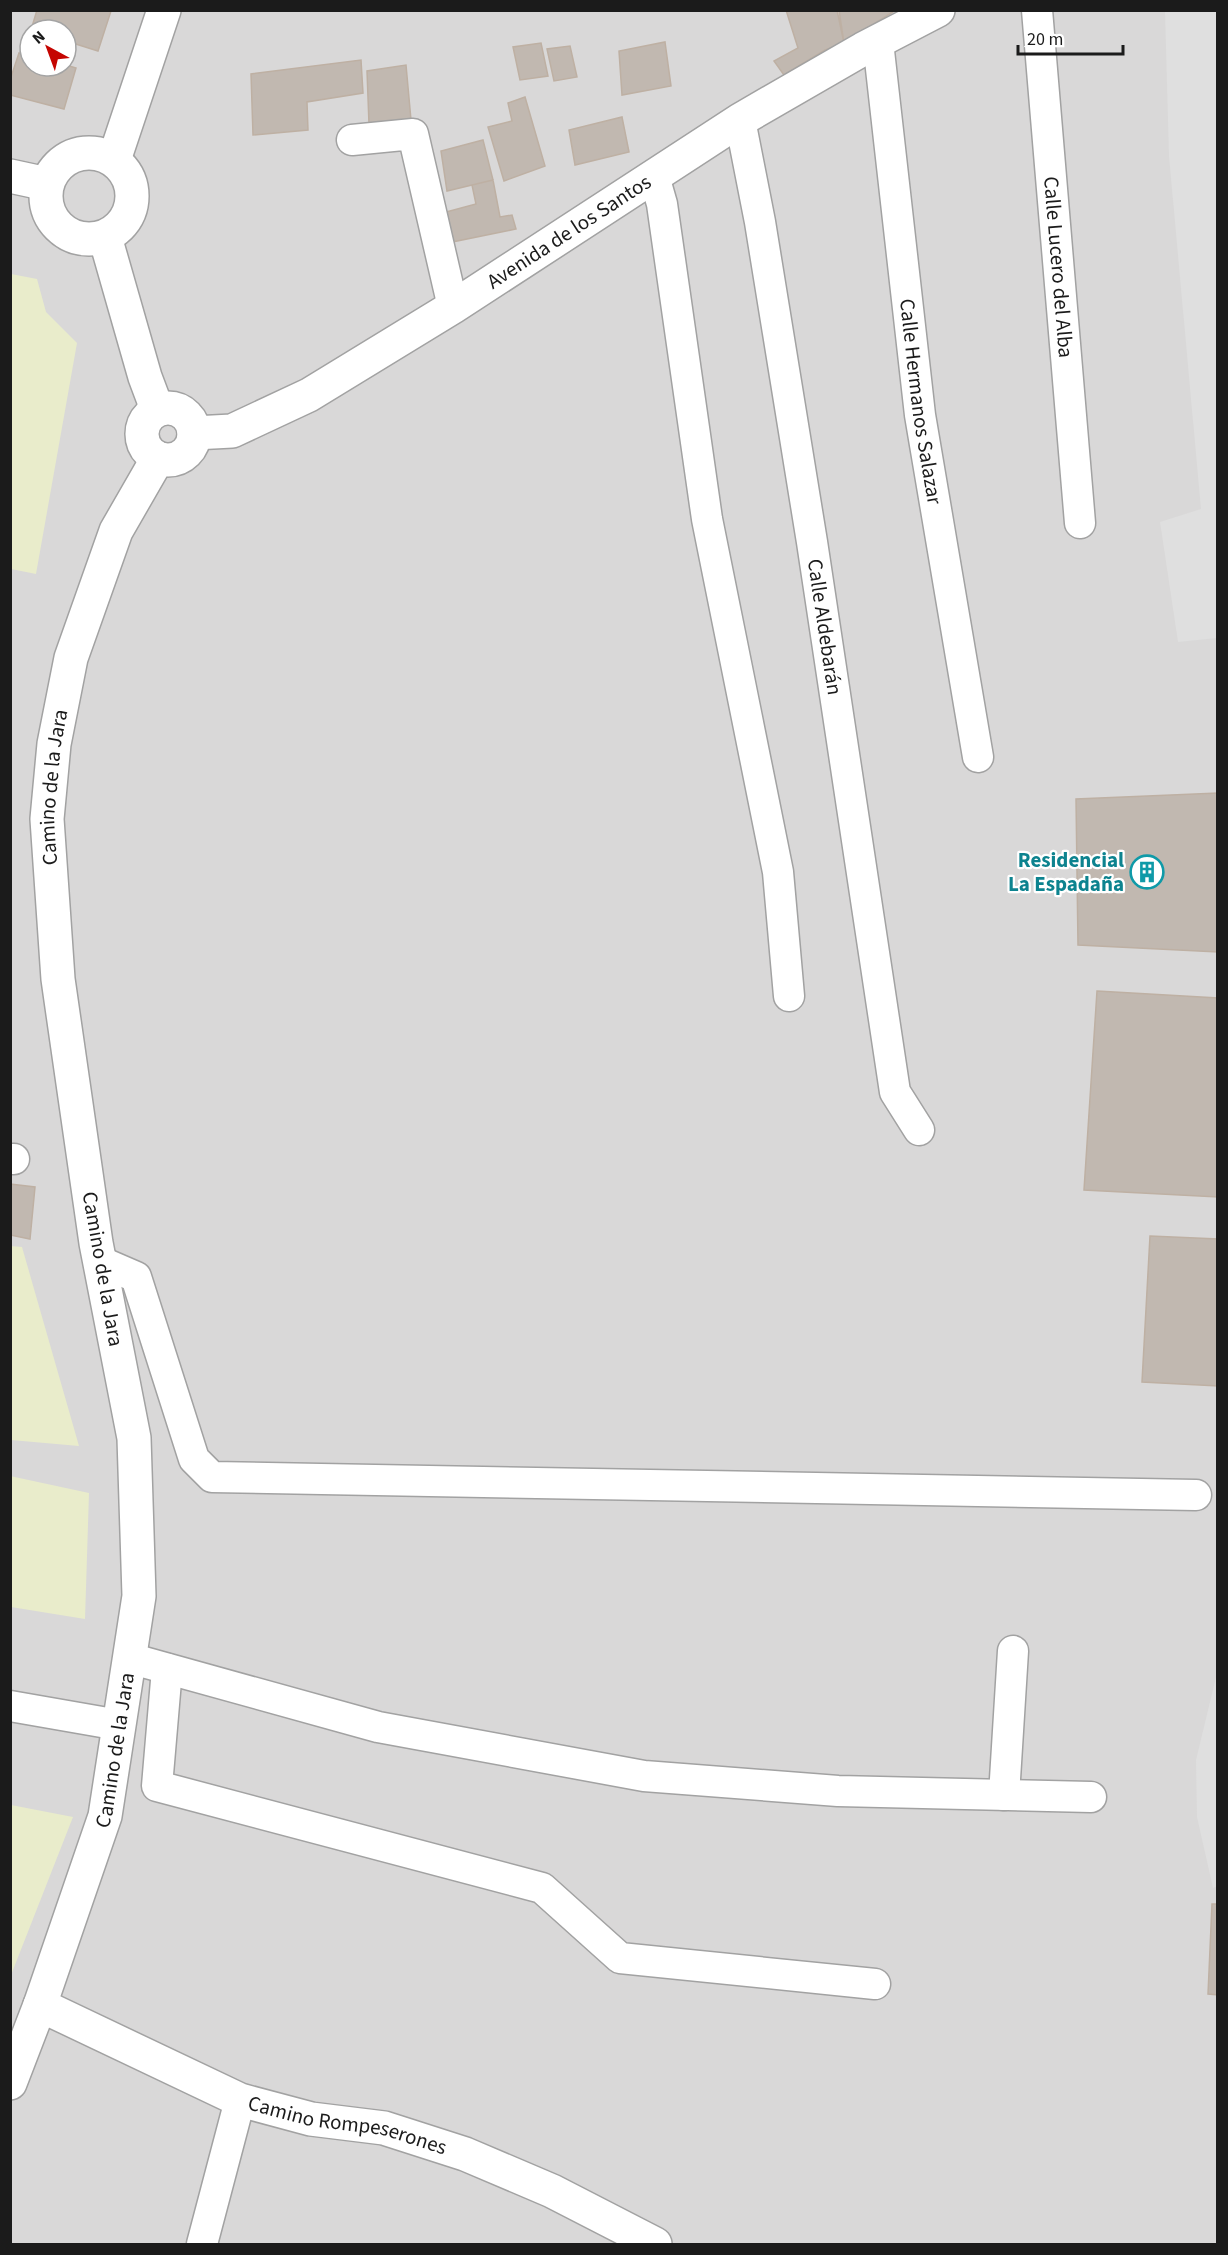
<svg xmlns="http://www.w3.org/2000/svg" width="1228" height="2255" font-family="'Source Sans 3',sans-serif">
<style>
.residential{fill:#d9d8d8;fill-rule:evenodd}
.farmland{fill:#e9eccb}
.parking{fill:#dfdfdf}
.building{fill:#c1b8b0;stroke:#beb0a3;stroke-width:1.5}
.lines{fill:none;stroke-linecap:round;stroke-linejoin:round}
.minor-casing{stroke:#a2a2a2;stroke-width:33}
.tertiary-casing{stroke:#a2a2a2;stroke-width:36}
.minor{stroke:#fff;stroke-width:30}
.tertiary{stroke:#fff;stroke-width:33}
.labels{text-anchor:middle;stroke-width:4.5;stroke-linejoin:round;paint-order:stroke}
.street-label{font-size:21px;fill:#1b1b1b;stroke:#fff}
.culture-label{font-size:21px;font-weight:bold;fill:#0d838f;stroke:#fff;text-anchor:end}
</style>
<rect width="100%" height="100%" fill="#ede9e1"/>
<!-- residential -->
<path class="residential" d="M11,11h1206v2233h-1206zM30,30h36v36h-36z"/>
<!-- farmland -->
<path class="farmland" d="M11,274l26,5 9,33 31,31 -41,231 -25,-5z
M10,1246l12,1 57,199 -68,-6z
M10,1476l79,17 -4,126 -74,-12z
M11,1805l62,12 -62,158 -1,-170z"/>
<!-- parking -->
<path class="parking" d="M1165,11h53l-1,627 -39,4 -18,-120 41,-13 -32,-353z
M1217,1673l1,213 -5,2 -16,-71 -1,-57z"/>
<!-- building -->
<path class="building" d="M37,10h72l2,1 -13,40 -32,-10v-11h-35z
M786,10h51l7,33 -19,7 -41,25 -10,-14 24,-13z
M839,10h57l-52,33z
M665,42l6,44 -49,9 -3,-44z
M541,43l7,33 -28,4 -7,-33z
M570,46l7,31 -23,4 -7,-32z
M19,53l11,3v10l36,-1 10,3 -12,41 -54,-14v-15z
M361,60l2,33 -56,9 1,28 -55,5 -2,-61z
M406,65l5,55 -42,4 -2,-53z
M525,97l20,69 -41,15 -16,-54 24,-6 -4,-18z
M622,117l7,35 -54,13 -6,-35z
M483,140l10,40 -46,11 -6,-40z
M493,180l7,37 12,-2 4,14 -64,13 -6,-30 30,-8 -4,-19z
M1218,793v159l-140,-7 -2,-146z
M1097,991l121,7v199l-134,-7z
M10,1184l25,3 -5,52 -20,-4z
M1150,1236l68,3v147l-76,-4z
M1212,1904h6v91l-10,-1z"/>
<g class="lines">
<!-- minor casing -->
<g class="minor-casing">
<g id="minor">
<path id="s1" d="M1037,10l43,513"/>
<path id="s2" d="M878,42l42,373 58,342"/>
<path id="s3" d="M740,120l20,102 52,320 83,550 24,38"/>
<path d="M352,140l61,-6 40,173"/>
<path d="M654,176l8,28 45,315 71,353 11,124"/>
<path d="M10,1159h4"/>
<path d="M99,1261l37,16 58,182 18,18 984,18"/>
<path d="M129,1658l249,69 266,49 194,15 253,6"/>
<path d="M167,1669l-10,117 385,102 78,70 255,26"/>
<path d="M10,1706l109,19"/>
<path d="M1004,1795l9,-144"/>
<path d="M202,2244l38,-144"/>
</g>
</g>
<!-- tertiary casing -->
<g class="tertiary-casing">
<g id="tertiary">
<circle cx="89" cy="196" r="43"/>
<path d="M114,160l50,-150"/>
<path d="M10,176l37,8"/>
<path d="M105,237l40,140 12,32"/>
<circle cx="168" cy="434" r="26"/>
<path id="s4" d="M194,433l38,-2 77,-36 144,-88 287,-187 123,-71 75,-39"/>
<path id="s5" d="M40,2005l200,95 71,19 73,9 81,26 87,37 103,53"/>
<path id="s6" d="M10,2083l30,-78 65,-189 34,-220 -5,-158 -38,-195 -38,-264 -11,-160 7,-75 17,-86 45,-127 42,-73"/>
</g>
</g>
<!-- minor -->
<use href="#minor" class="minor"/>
<!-- tertiary -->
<use href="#tertiary" class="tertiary"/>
</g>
<!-- icons -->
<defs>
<g id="building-ring" transform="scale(1.725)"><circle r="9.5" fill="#fff" stroke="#0f9aa8" stroke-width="1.5"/><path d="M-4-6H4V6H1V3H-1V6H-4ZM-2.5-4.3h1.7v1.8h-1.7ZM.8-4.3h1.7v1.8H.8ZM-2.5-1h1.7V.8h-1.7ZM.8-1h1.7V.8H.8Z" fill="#0f9aa8"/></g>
</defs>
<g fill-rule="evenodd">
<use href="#building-ring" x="1147" y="872"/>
</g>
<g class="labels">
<!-- street labels -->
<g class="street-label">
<text dy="7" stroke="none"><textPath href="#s4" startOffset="430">Avenida de los Santos</textPath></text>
<text dy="7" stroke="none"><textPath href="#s1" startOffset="258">Calle Lucero del Alba</textPath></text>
<text dy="7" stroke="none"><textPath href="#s2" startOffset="362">Calle Hermanos Salazar</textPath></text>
<text dy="7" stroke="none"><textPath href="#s3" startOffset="514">Calle Aldebarán</textPath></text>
<text dy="7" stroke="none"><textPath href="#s6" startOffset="1322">Camino de la Jara</textPath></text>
<text transform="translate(103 1269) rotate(80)" y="7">Camino de la Jara</text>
<text dy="7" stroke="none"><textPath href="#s6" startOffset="350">Camino de la Jara</textPath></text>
<text dy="7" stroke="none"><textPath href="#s5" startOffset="332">Camino Rompeserones</textPath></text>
</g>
<!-- culture labels -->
<g class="culture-label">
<text x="1124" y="867">Residencial<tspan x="1124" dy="24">La Espadaña</tspan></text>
</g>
</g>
<!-- border -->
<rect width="1228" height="2255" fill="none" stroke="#1b1b1b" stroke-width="24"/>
<!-- north arrow -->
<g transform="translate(48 48) rotate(319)"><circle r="28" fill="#ffffff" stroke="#a4a4a4" stroke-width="1.5"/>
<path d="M0-4.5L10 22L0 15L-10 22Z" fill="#c50501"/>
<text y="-9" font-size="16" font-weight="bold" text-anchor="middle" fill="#1b1b1b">N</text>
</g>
<!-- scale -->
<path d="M1018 45v9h105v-9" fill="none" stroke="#1b1b1b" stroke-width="3"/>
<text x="1027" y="45" font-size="18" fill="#1b1b1b" stroke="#ffffff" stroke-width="4.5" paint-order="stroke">20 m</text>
</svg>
